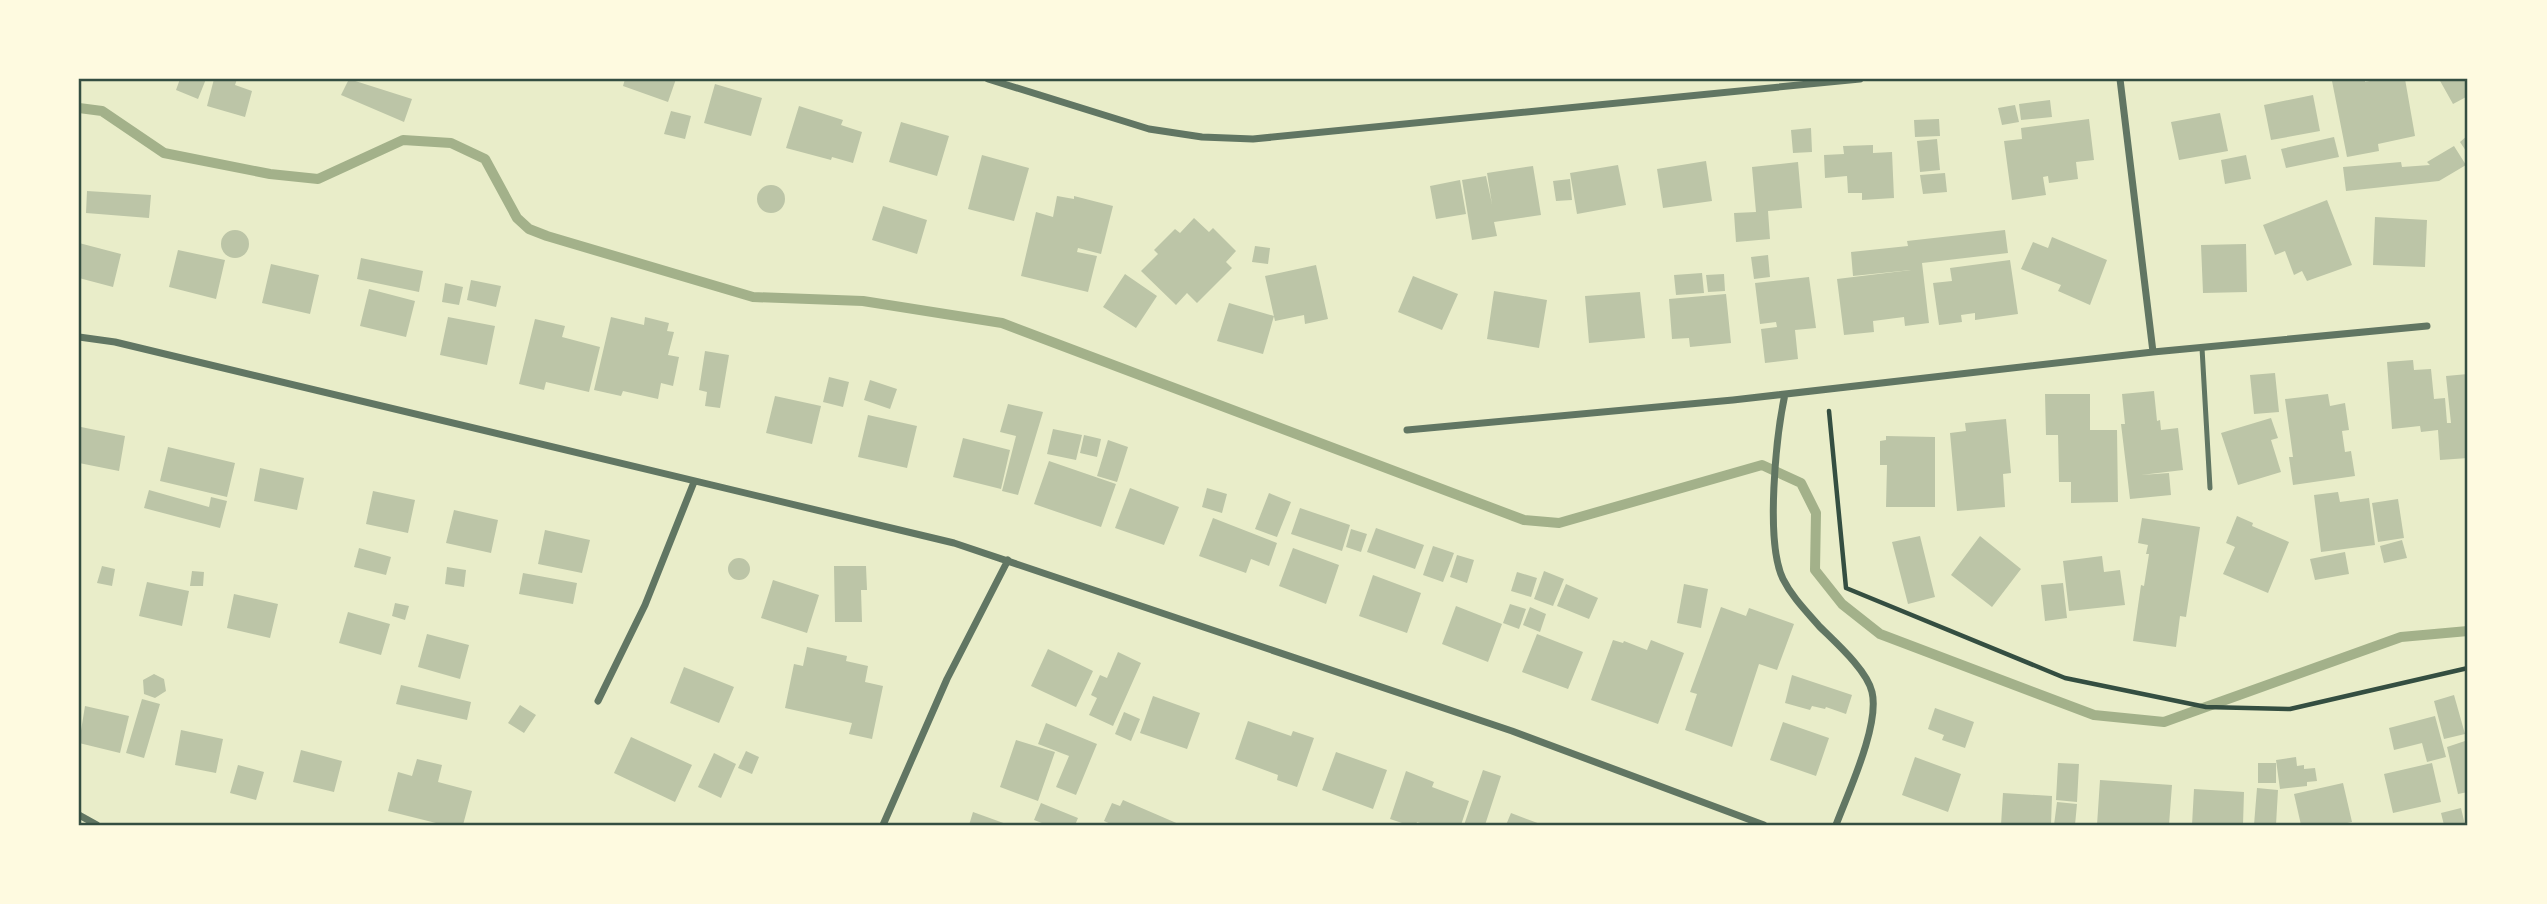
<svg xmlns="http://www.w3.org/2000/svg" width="2547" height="904" font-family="'Titillium Web',sans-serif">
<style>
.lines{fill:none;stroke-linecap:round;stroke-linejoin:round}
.stream{stroke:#a3b18a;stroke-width:10}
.building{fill:#bcc5a7}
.path{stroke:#344e41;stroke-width:4.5}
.service{stroke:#617663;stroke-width:5}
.minor{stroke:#617663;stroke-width:7}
.neatline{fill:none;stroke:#344e41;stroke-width:2.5}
</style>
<rect width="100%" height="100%" fill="#e9edc9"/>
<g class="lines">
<!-- stream -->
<path class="stream" d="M79,108l23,3 62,42 106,21 48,5 85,-39 48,3 34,16 32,59 12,11 18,7 206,61 110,4 139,22 522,197 35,3 203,-58 39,18 15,30 -1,57 27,34 38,30 214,81 70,7 237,-85 67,-6"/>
</g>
<!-- building -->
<path class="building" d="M180,79h26l-8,20 -22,-9z
M214,79h23l-2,6 17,6 -7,26 -38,-11z
M349,79l63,20 -8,23 -63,-27z
M625,79h51l-8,23 -45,-16z
M2342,79h23v3l15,-3h25l10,57 -37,8 1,7 -32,6 -15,-76z
M2439,79h29v17l-15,8z
M715,84l47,14 -11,38 -47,-13z
M2313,95l7,36 -49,9 -7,-35z
M2050,100l2,17 -31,3 -2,-16z
M2015,105l4,17 -17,3 -4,-17z
M799,106l44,14 -2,5 21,7 -9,31 -21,-6 -1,3 -45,-12z
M671,111l20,5 -6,23 -21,-5z
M2220,113l8,38 -49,9 -8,-38z
M1939,119l1,17 -25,1 -1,-17z
M2089,119l5,41 -18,2 2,17 -29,4 -1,-7 -5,1 3,18 -34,5 -8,-59 18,-2 -1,-11z
M901,122l48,14 -12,40 -48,-14z
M1811,128l1,24 -19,1 -2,-23z
M2468,135v19l-8,-12z
M2334,137l5,20 -53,11 -5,-19z
M1937,139l3,31 -20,2 -3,-31z
M1873,145v8l19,-1 2,46 -32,2v-7h-14l-1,-17 -22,2 -1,-23 20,-1 -1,-8z
M2454,146l12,19 -27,16 -93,10 -3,-24 58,-5 1,5 28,-2 -3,-3z
M982,155l47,13 -15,53 -46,-12z
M2246,155l5,24 -26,5 -4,-24z
M1706,161l6,40 -49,7 -6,-39z
M1798,162l4,46 -34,3 2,28 -34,3 -2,-29 22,-1 -4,-45z
M1618,165l8,40 -49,9 -7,-41z
M1533,166l8,49 -47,7 3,14 -25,4 -10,-60 24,-4 6,28 -5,-31z
M1945,173l2,19 -24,2 -3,-19z
M1570,179l2,21 -16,1 -3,-20z
M1460,180l6,34 -30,5 -6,-33z
M757 199a14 14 0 1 1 28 0a14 14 0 1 1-28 0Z
M87,191l64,4 -2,23 -63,-5z
M1057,196l17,3v-3l39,10 -12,48 -23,-6 -1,4 20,4 -9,36 -67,-16 15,-64 17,5z
M2327,200l25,65 -45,16 -5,-10 -8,4 -9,-24 -10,4 -12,-30z
M883,206l44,14 -10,34 -45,-14z
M2375,217l52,3 -2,47 -52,-2z
M1194,218l15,14 4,-4 23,23 -10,11 6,6 -35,35 -10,-10 -11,12 -35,-34 17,-17 -4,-4 21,-21 5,4z
M221 244a14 14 0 1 1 28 0a14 14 0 1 1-28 0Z
M2005,230l3,23 -86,10 7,60 -24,3 -1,-9 -31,4 1,11 -30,3 -7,-56 74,-9 -58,6 -2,-24 57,-6 -1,-5z
M2052,237l55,23 -17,45 -32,-14 3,-6 -40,-16 12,-27 15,6z
M79,243l42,11 -8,33 -34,-9z
M2246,244l1,48 -44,1 -2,-48z
M1255,246l15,2 -2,16 -16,-2z
M178,250l47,10 -9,39 -47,-12z
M1768,255l2,22 -16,2 -3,-22z
M361,258l62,13 -4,21 -62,-13z
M2010,260l8,54 -43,6v-7l-14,2 1,7 -23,3 -6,-42 19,-2 -2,-13z
M271,264l48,11 -9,39 -48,-11z
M1316,265l12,54 -23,5 -1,-9 -29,6 -10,-45z
M1702,273l2,20 -28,2 -2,-20z
M1125,274l32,22 -21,32 -33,-21z
M1724,274l1,17 -17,1 -2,-17z
M1413,276l45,18 -16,36 -44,-18z
M1809,277l7,51 -21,2 3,29 -33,4 -4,-34 16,-2 -1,-5 -16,2 -5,-41z
M471,280l30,6 -5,21 -29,-7z
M445,283l18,4 -4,18 -17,-3z
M369,289l46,12 -9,36 -46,-11z
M1494,291l53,9 -8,48 -52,-9z
M1640,292l5,46 -56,5 -4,-47z
M1726,294l5,49 -41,4 -1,-9 -17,1 -3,-40z
M1229,303l45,13 -11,38 -46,-13z
M448,317l47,9 -8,39 -47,-10z
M611,317l33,8 1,-8 24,6 -2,8 7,1 -6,23 11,2 -6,29 -12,-3 -3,16 -35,-8 -2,5 -27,-6z
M535,319l30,7 -3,11 38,10 -11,45 -43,-10 -2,8 -25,-6z
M705,351l24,4 -9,53 -15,-2 2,-14 -8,-2z
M2413,360l1,10 17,-1 3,30 11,-1 2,25h4l-5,-47 22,-2v84l-28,2 -2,-30 -17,2 -1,-6 -28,3 -5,-67z
M2275,373l4,39 -25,2 -4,-39z
M829,377l20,5 -6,25 -20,-5z
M870,380l27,9 -7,20 -26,-9z
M2154,391l3,30 3,-1 1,10 17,-2 5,42 -42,5 28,-2 2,22 -41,4 -9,-75h4l-3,-30z
M2045,394h45v36h27l1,72 -47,1v-21h-12l-1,-47h-12z
M2328,394l2,12 15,-3 4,27 -7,1 3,21 6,-1 4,25 -62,9 -4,-28h4l-8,-58z
M775,396l46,10 -9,38 -46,-11z
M1008,404l35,8 -25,83 -16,-4 14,-55 -16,-4z
M868,415l49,11 -10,42 -49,-11z
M2271,418l7,20 -7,2 10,32 -43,13 -17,-52z
M2006,419l5,54 -8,1 2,33 -48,4 -7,-78 16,-2 -1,-8z
M81,427l44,9 -6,35 -40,-8z
M1053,429l29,6 -6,25 -29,-6z
M1084,435l17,4 -4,18 -17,-4z
M1886,436l49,1v70h-49l1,-42h-7v-24l6,-1z
M963,438l47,12 -9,39 -48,-12z
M1108,440l20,7 -11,35 -20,-6z
M168,447l67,16 -8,34 -67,-16z
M1049,461l67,23 -15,43 -67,-23z
M260,468l44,10 -7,32 -43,-9z
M1130,488l49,19 -15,38 -49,-17z
M1207,488l20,6 -5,19 -20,-6z
M149,490l60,17 2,-10 16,4 -7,27 -76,-20z
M373,491l42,9 -7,33 -42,-9z
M2338,492l2,10 29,-4 6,47 -54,7 -7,-57z
M1269,493l22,9 -14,35 -22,-8z
M2398,499l6,39 -26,4 -6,-39z
M1300,508l50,17 -8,26 -51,-17z
M454,510l44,10 -7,33 -45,-10z
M2237,516l16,7 -1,3 37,16 -21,51 -45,-19 12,-27 -9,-4z
M1213,518l64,25 -8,23 -18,-7 -5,14 -47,-17z
M2142,518l58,9 -14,90 -6,-1 -4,31 -43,-6 8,-56 3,1 5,-32h-3l2,-9 -10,-2z
M1376,528l48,17 -9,24 -48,-17z
M1351,529l16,5 -6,18 -15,-5z
M545,530l45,10 -8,33 -44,-9z
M1920,536l15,61 -27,7 -16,-62z
M1980,536l41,33 -29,38 -41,-32z
M2402,540l5,18 -23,5 -4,-17z
M1433,546l21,7 -11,29 -20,-7z
M359,548l32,9 -5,18 -32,-8z
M1293,548l46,17 -13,39 -47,-18z
M2345,552l4,22 -34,6 -5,-21z
M1457,555l17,5 -7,23 -17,-6z
M2102,556l2,16 16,-2 5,35 -56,6 -6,-50z
M728 569a11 11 0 1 1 22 0a11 11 0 1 1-22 0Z
M102,566l13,3 -3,17 -15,-3z
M834,566h32l1,24h-6l1,32h-27z
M447,567l19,3 -2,17 -19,-3z
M192,571l12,1 -1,14h-13z
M1544,571l20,8 -11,27 -19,-7z
M1517,572l20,6 -6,19 -20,-6z
M523,573l54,10 -4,21 -54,-10z
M1373,575l48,18 -14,40 -48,-17z
M773,580l46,15 -12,38 -46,-15z
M147,582l42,9 -7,35 -43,-10z
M2063,583l4,35 -22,3 -4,-36z
M1566,584l32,14 -9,21 -32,-13z
M1684,584l24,5 -7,39 -24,-5z
M234,594l44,10 -8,34 -43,-10z
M395,603l14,3 -4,14 -13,-4z
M1510,604l16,5 -7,20 -16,-6z
M1456,606l46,18 -14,38 -46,-18z
M1530,607l16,7 -6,18 -17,-7z
M1721,607l25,9 3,-8 45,16 -17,46 -18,-6 -27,83 -47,-17 12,-36 -7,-2z
M348,612l42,12 -9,31 -42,-12z
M427,634l42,11 -9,34 -42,-12z
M1537,634l46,18 -15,37 -46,-17z
M1613,640l10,3 1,-2 23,9 4,-10 33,13 -26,71 -67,-24z
M807,647l40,9 -1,5 22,5 -3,16 18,4 -11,53 -23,-5 3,-11 -67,-15 9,-44 9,2z
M1048,649l45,22 -17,36 -45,-21z
M1118,652l23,11 -28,63 -24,-11 8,-17 -6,-3 9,-20 7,3z
M684,667l50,20 -15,36 -49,-20z
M154,674l10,5 2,12 -11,7 -11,-4 -1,-14z
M1792,675l60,20 -6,19 -20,-7 -1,2 -13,-3 -2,4 -25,-7z
M401,685l70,17 -4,18 -71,-16z
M2454,695l11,39 -21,5 -10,-38z
M1153,696l47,17 -13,36 -47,-16z
M142,699l18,5 -16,54 -18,-5z
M520,705l16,10 -12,18 -16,-10z
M85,706l44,10 -9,37 -41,-10z
M1935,708l39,14 -9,26 -23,-8 2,-5 -16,-6z
M1124,712l16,7 -9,22 -16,-7z
M2435,716l11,41 -19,5 -5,-19 -28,7 -5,-22z
M1248,721l43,15 2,-5 21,7 -17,49 -20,-7 1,-5 -43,-16z
M1783,722l46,16 -13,38 -46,-16z
M1046,723l51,21 -21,51 -20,-8 13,-31 -31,-12z
M181,730l42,9 -7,34 -41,-8z
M631,737l61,28 -17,37 -61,-29z
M1016,740l39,12 -17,49 -38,-14z
M2468,740v52l-10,2 -11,-47z
M301,750l41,11 -8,31 -41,-10z
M746,751l13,6 -7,17 -14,-6z
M1336,752l51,18 -14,39 -51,-19z
M714,753l22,11 -15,34 -23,-11z
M1915,757l46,17 -13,38 -46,-17z
M2296,757l1,9 7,-1v4l11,-1 2,13 -10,1v4l-27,3 -4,-29z
M417,759l25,6 -4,17 34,9 -9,34h-19l-56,-14 10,-39 14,4z
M2058,763l21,1 -2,38 -21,-2z
M2258,763h18v20h-18z
M2432,763l9,39 -48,11 -9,-39z
M238,765l26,7 -8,28 -26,-7z
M1483,770l18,6 -16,49h-21z
M1406,771l28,11 -2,5 37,14 -8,24h-34l-10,-3 -1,3h-8l-18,-6z
M2100,780l72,5 -3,40h-72z
M2343,783l9,39 -14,3h-37l-7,-31z
M2257,788l21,2 -2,35h-22z
M2194,789l50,3 -1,33h-51z
M2003,793l49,3 -1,29h-50z
M1123,800l58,25h-68l-9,-4 8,-18 8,3z
M2057,802l20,2 -2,21h-21z
M1041,803l37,15 -3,7h-28l-13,-5z
M2461,808l4,17h-21l-3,-12z
M973,812l36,13h-40z
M1511,813l32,12h-37z"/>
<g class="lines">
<!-- path -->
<path class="path" d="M1829,411l17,177 219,90 141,29 84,2 178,-41"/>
<!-- service -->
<path class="service" d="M2202,348l8,140"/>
<!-- minor -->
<path class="minor" d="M988,79l161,50 53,8 51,2 607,-60
M2120,79l33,273
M79,337l36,5 839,201 558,188 252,94
M1785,394c-9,42 -20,148 -2,185 9,18 23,32 36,47 16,16 48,44 53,66 8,33 -24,101 -36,133
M1407,430l326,-30 420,-48 274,-26
M598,701l47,-96 49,-123
M79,815l18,10
M883,825l64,-146 61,-119"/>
</g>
<!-- border -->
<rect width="2547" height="904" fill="none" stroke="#fefae0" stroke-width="161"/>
<rect x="80" y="80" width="2386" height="744" class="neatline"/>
</svg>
